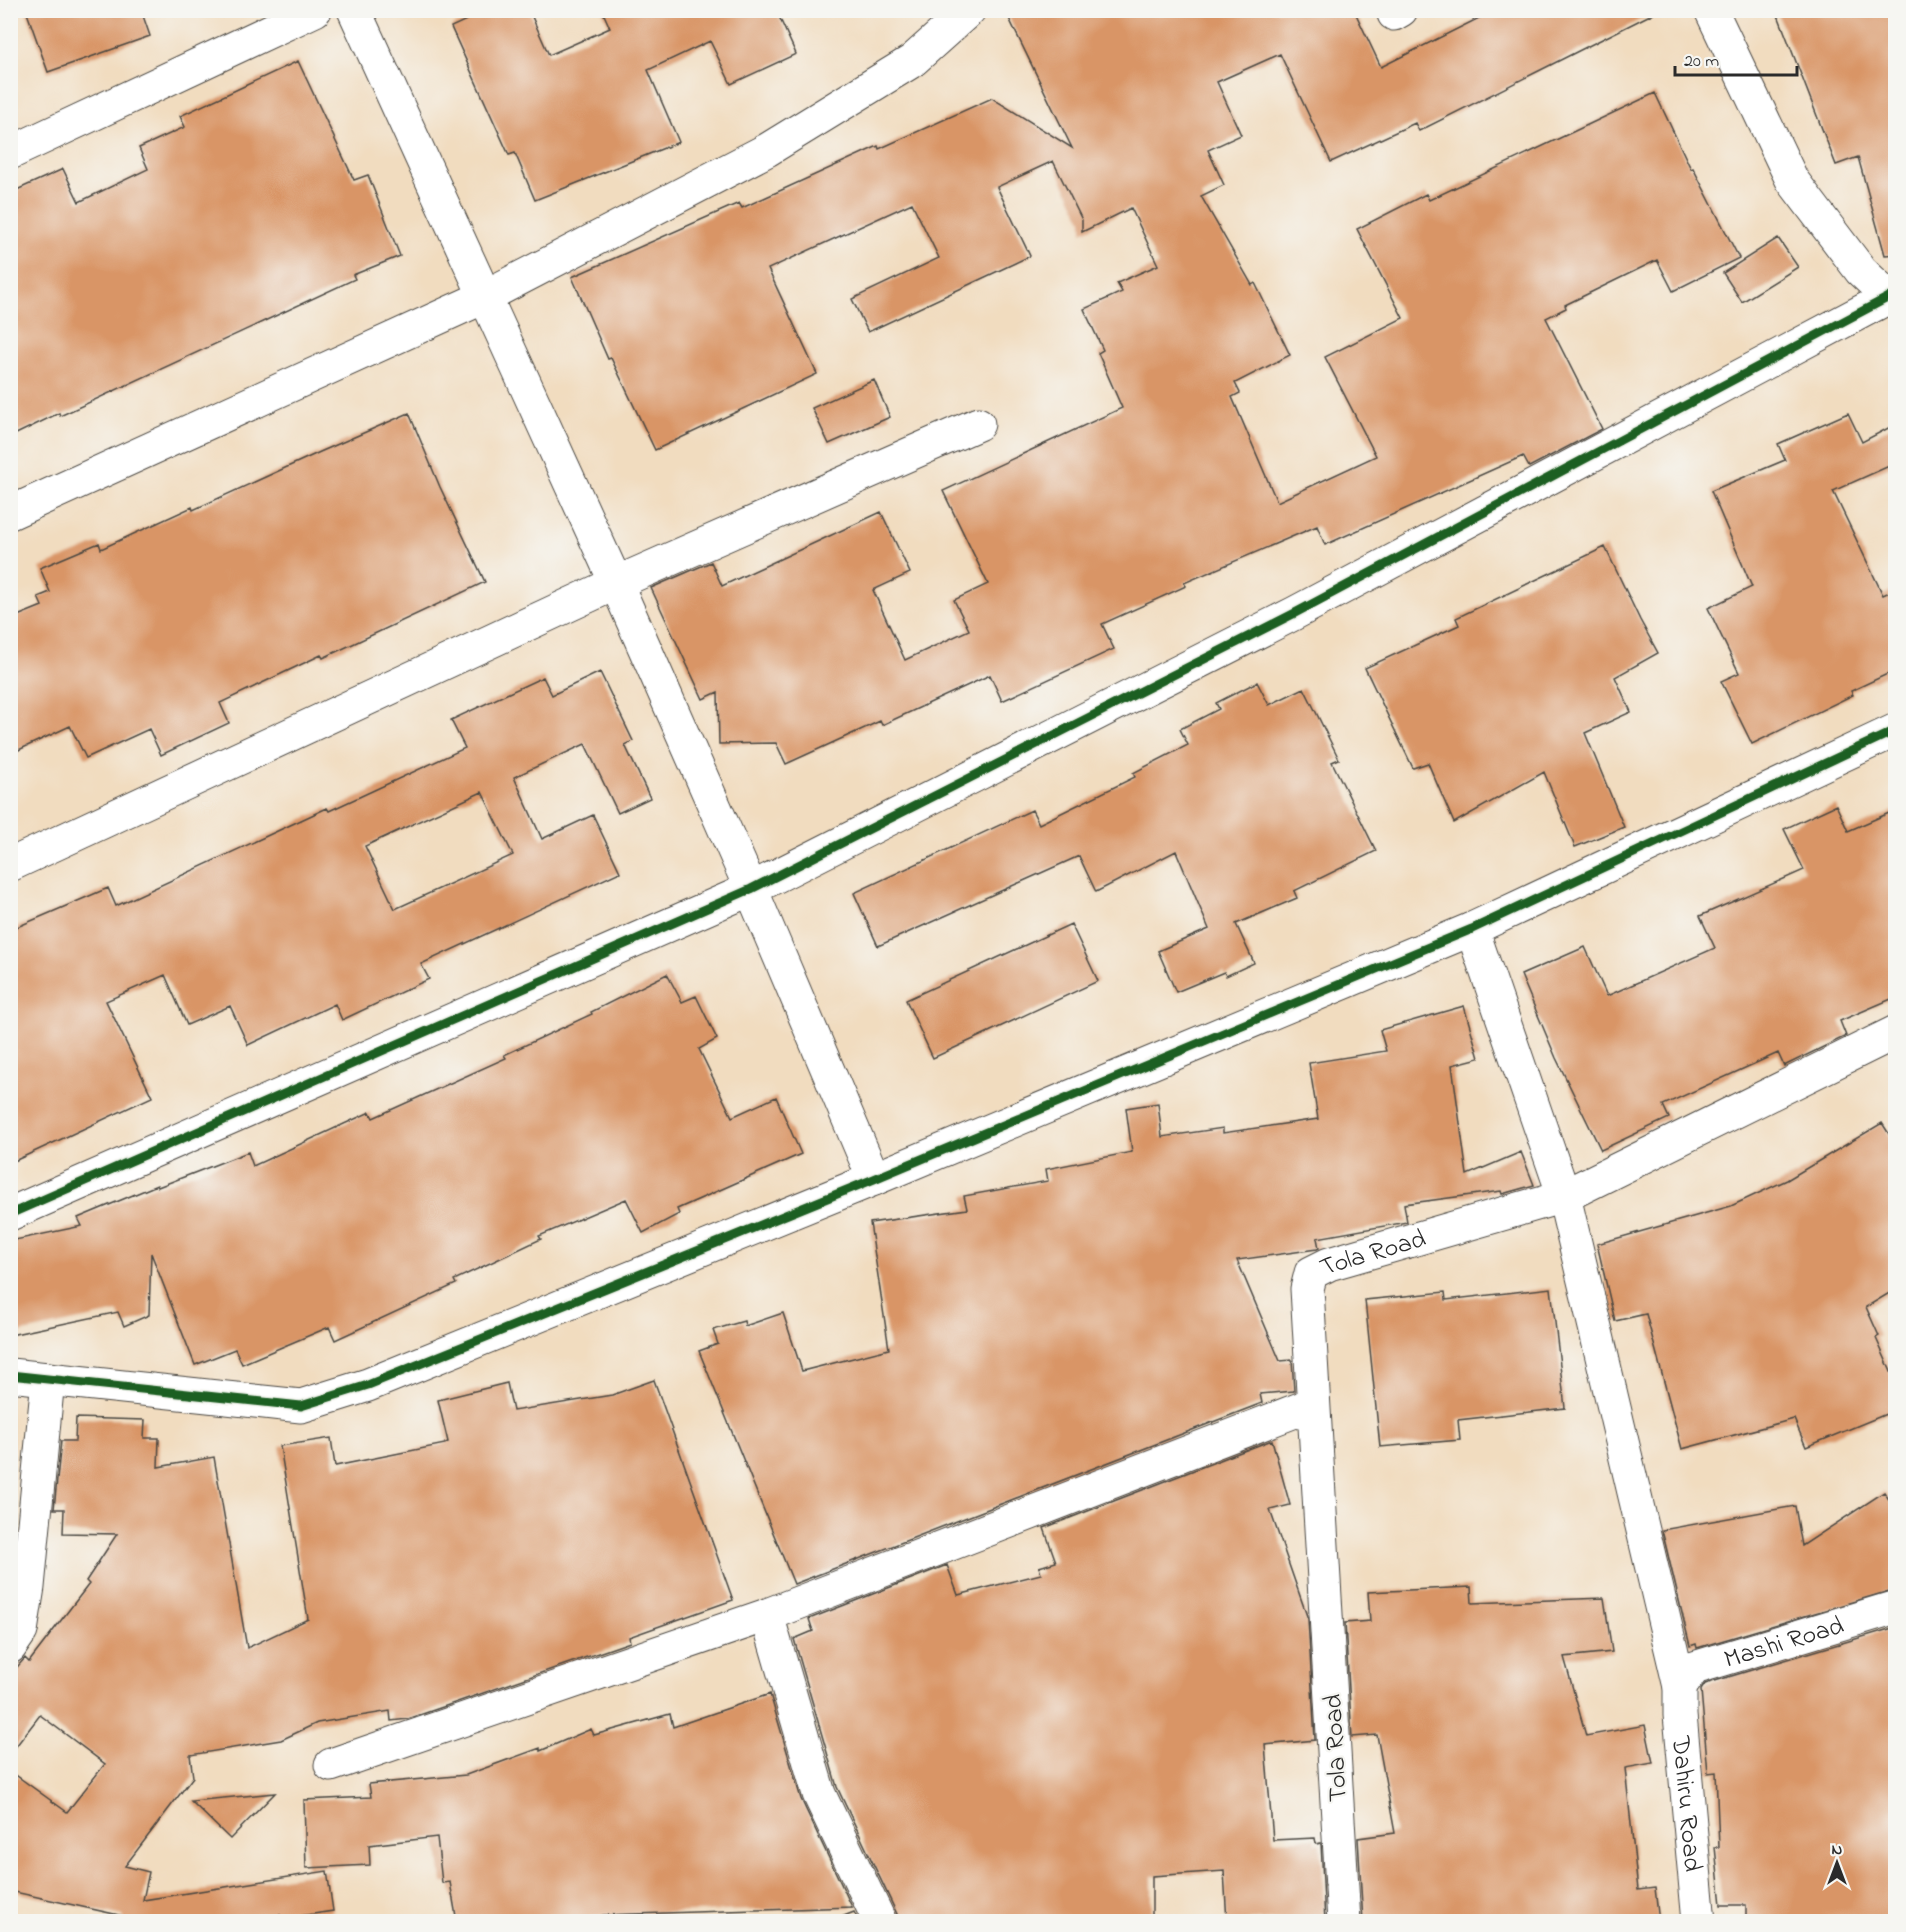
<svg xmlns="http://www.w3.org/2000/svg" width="1906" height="1932" font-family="'Indie Flower',sans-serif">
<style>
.building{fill:#d99566;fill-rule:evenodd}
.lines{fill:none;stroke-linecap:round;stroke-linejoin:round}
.minor-casing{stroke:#494641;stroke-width:35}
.minor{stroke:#fff;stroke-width:33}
.cycleway-casing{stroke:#f6f6f2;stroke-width:13}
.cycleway{stroke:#1b5e20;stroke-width:9}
.labels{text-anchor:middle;stroke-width:4.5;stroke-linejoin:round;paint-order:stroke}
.street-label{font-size:26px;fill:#2b2b2b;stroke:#f6f6f2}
</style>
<rect width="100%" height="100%" fill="#f6f6f2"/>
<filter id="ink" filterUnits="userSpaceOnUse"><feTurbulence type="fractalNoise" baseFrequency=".0167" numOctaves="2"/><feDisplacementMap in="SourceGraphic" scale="12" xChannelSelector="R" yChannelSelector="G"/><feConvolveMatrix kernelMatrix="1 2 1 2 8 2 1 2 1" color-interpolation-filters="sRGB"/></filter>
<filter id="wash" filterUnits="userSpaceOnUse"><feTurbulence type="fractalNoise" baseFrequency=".008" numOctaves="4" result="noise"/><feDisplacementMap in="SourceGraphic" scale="24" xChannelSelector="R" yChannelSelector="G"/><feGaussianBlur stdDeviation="1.35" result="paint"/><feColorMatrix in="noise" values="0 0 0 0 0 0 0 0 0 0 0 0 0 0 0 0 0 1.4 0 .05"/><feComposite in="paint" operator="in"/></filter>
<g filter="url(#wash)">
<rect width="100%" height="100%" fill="#f1dcbf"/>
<g id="blocks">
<!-- building -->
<path class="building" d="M26,10h115l9,26 -102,36z
M488,10h41l20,45 61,-27 -8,-18h174l20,44 -65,30 -21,-43 -62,29 31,72 -144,58 -20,-47 -6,2 -58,-128z
M1005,10h349l27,57 114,-57h165l-241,121 -4,-8 -84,39 -51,-108 -63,28 24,53 -33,15 16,35 -23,11 51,89 3,-2 35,72 -55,28 5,10 -8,4 45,105 99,-46 -51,-99 78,-39 -46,-89 69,-35 3,6 226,-107 36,76 2,-1 46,90 -66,33 -16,-31 -92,45 1,3 -20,10 56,111 -73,38 -6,-11 -198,89 -8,-19 -133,57 2,3 -84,38 12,25 -112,52 -12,-26 -108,50 -2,-4 -94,43 -10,-21 -57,1 -1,-52 -15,7 -52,-111 60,-26 11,24 159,-74 29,61 -37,17 32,70 64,-30 -15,-30 34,-16 -45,-93 179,-83 -24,-55 5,-3 -19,-41 38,-17 -5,-9 41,-18 -27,-57 -49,24v-12l-29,-59 -56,26 33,69 -162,76 -16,-33 87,-41 -27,-55 -144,66 49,105 -162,76 -44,-92 -3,1 -36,-82 167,-74 3,5 136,-62 1,3 113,-51 80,50z
M1776,10h120v244l-11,1 -27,-98 -22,8z
M298,61l56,119 14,-5 32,81 -47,19 2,4 -295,137 -1,-3 -49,24v-244l53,-24 16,33 69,-33 -9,-21 46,-21 -5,-11z
M1778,238l20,29 -56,35 -19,-29z
M874,380l16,37 -61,27 -17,-36z
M409,413l31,74 45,95 -162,76 -2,-3 -101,48 9,20 -68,32 -12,-26 -63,29 -16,-32 -60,28v-135l32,-13 -4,-9 12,-5 -10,-24 59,-25 2,6 91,-42 1,3 127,-58z
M1848,413l14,29 34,-18v39l-63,28 50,104 13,-6v81l-45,21 2,4 -101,49 -31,-63 18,-8 -31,-65 44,-21 -41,-96 74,-31 -7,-16z
M1605,547l35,73 18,33 -43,24 16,35 -46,21 39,94 -49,20 -31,-75 -90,51 -26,-60 -15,5 -48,-100 94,-43 -3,-7z
M600,672l33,69 -8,4 25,53 -32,15 -33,-69 -71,33 28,62 51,-24 27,57 -199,92 8,15 -87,41 -7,-16 -87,41 -18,-39 -43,19 -22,-50 -59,26 46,96 -142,66v-233l98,-42 8,18 211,-98 2,3 136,-63 -14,-28 92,-43 9,18zM482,792l31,63 -118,54 -30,-63z
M1257,682l12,23 35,-17 35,71 -7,3 44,89 -82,40 3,7 -61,26 18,39 -28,13 -2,-4 -48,20 -18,-41 51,-22 -33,-78 -80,41 -17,-36 -201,90 -24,-53 178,-83 7,14 96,-47 -2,-4 55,-28 -8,-16 39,-20 -3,-6z
M1836,805l12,26 48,-21v187l-56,24 6,15 -62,30 -6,-13 -115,52 6,13 -68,32 -45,-92 -35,-83 64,-28 22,49 108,-48 -15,-32 104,-46 -20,-41z
M1071,924l27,57 -165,77 -27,-58z
M667,974l15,28 14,-6 21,43 -18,10 33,68 44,-20 25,57 -124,55 2,5 -36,19 -17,-34 -87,37 2,3 -87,41 2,4 -121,56 -6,-13 -87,37 -7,-15 -40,16 -44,-112 -2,62 -25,11 -6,-14 -108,23v-94l72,-15 -4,-8 79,-33 1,2 90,-35 5,14 117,-54 3,6 133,-60 -2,-3 88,-41 -1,-2z
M1464,1006l15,52 -27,7 15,110 54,-23 13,33 -32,9 -1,-3 -97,13 3,18 -90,16 2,10 -2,1 -80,11 43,101 12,-1 2,31 -34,3 2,9 -468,181 -95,-233 19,-7 -5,-14 31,-9 1,5 38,-13 19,58 87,-22 -19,-126 97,-14 -3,-13 84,-15 -2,-12 86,-17 -6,-44 32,-5 4,34 61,-9v5l95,-14 -9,-56 77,-12 -6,-21z
M1882,1123l14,22v144l-30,18 13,29 -3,2 20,45v27l-90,37 -12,-28 -112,30 -36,-135 -31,7 -18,-77 134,-38 56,-26z
M1551,1288l14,120 -107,12 2,20 -80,7 -15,-147 80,-8 1,8z
M654,1380l79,220 -104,37 1,5 -222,77 -17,2 -1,-10 -73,12 -36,17 -91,15 3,22 -68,89 24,6 -6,28 184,-29 6,40 -53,8v-4l-41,7 -115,-1 -1,-5 -113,-25v-120l57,41 38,-48 -65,-49 -30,39v-79l15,-17 4,4 60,-78 -3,-3 31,-47 -54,-1 1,-24h-10l7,-68h14l1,-23 69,2 -1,18h15l-1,29 56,-10 33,191 61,-29 -28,-173 51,-8 4,28 110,-22v-1l3,-1 -10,-42 69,-17 6,28 99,-16z
M1272,1440l18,65 -20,5 38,109 7,121 -50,5 8,95 42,-2 1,6 5,-1 4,79h-39v-3l-59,3 -3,-51 -72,5v46h-254l-1,-8 -60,-127 -43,-148 19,-8 -4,-12 138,-54 11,30 83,-21 -2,-7 17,-5 -12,-34z
M1884,1492l12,18v79l-199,59 -1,-4 -6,2 -28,-116 133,-24 7,40z
M1471,1587l1,16 132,-5 8,54 -48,5 22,79 59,-11 8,38 -28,5 13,122 17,-2 4,34h-134l-1,-4 -46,4h-115l-5,-84 37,-5 -18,-98 -25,2 -7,-114 25,-2 -2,-29z
M1896,1627v295h-150v-17h-25l-6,-58h4l-3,-75 -8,1 -7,-83 4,-6z
M770,1694l31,105 51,108 -248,8 -34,7h-113l-7,-40 -8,1 -5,-46 -68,8 1,20 -64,3 -2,-68 67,-3 -2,-13 97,-9 74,-27v3l51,-22 3,6 76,-21 3,13z
M275,1793l-45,46 -39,-38z
M854,1912l5,10h-24l-1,-2z"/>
</g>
</g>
<g filter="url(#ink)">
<use href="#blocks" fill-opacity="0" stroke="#494641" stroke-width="1.5"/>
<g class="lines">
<!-- minor casing -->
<g class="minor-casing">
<g id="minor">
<path d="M354,10l262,573 135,306 123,290"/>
<path d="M1711,10l81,170 69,91 28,26 7,1"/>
<path d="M1394,14l7,-4"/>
<path d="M10,153l305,-143"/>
<path d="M10,513l474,-216 283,-147 145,-89 57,-51"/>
<path d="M10,865l606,-282 362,-159"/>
<path id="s1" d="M1472,929l92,267 116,491v28l19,207"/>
<path d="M10,1214l741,-325 544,-276 594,-316"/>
<path d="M10,1375l291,31 67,-21 506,-206 598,-250 424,-199"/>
<path d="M767,1615l52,179 61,128"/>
<path d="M10,1647l11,-16 7,-44 20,-208"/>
<path id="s2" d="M1680,1687l14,-19 202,-61"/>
<path d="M331,1765l436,-150 546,-211"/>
<path id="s3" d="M1344,1922l-37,-633 4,-16 18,-9 235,-68 332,-164"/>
</g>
</g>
<!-- minor -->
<use href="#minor" class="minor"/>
<!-- cycleway casing -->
<g class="cycleway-casing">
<path id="cycleway" d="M10,1214l741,-325 544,-276 594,-316
M10,1375l291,31 67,-21 506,-206 598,-250 424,-199"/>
</g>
<!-- cycleway -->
<use href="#cycleway" class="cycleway"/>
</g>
</g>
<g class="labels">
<!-- street labels -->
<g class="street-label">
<text dy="9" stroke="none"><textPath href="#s3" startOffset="716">Tola Road</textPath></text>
<text dy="9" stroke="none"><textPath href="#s2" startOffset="117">Mashi Road</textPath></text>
<text transform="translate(1334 1748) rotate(-93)" y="9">Tola Road</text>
<text dy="9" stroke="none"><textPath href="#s1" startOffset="904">Dahiru Road</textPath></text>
</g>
</g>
<!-- margin -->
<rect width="1906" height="1932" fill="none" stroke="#f6f6f2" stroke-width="36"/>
<!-- north arrow -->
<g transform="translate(1837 1863)" stroke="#f6f6f2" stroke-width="4.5" paint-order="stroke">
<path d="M0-4.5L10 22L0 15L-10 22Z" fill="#2b2b2b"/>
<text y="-9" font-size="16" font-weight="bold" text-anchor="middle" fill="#2b2b2b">N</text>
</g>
<!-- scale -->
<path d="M1675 66v9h122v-9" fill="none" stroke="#2b2b2b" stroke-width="3"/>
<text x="1684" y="66" font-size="18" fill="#2b2b2b" stroke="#f6f6f2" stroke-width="4.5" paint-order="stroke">20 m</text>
</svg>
